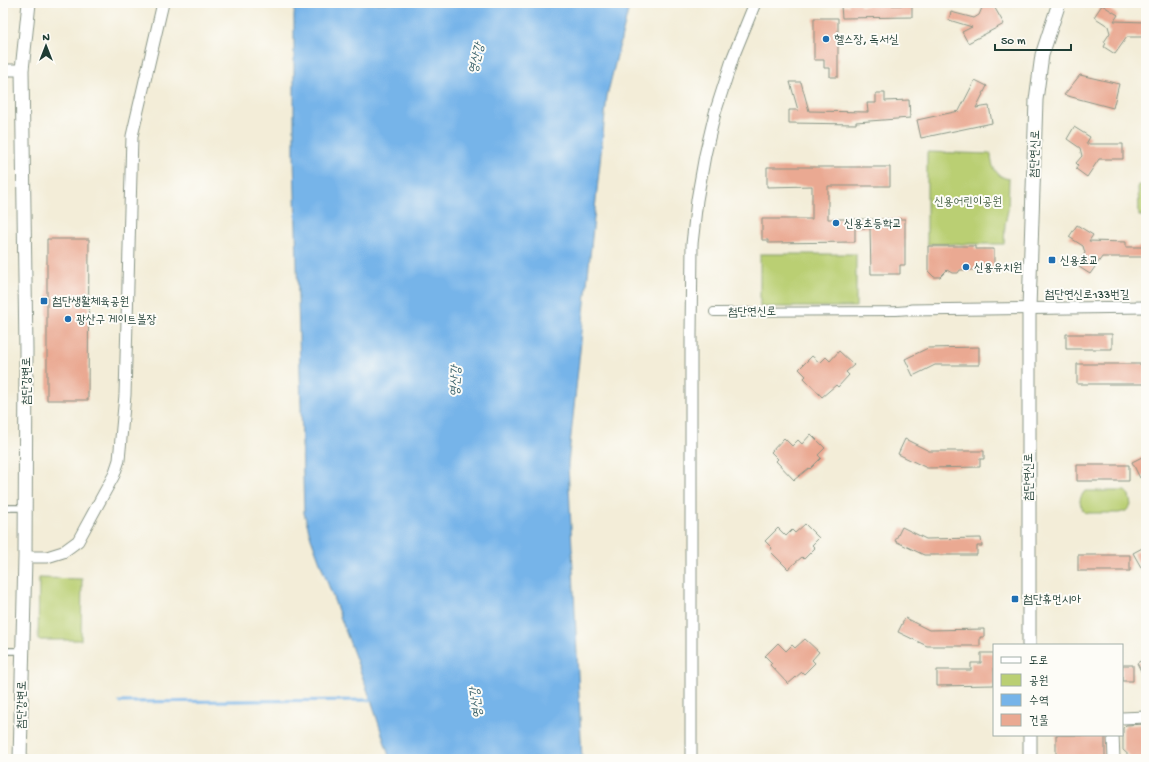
<svg xmlns="http://www.w3.org/2000/svg" width="1149" height="762" font-family="'Gochi Hand','Poor Story',sans-serif">
<style>
.green{fill:#bacf73;stroke:#6c8654}
.water{fill:#76b4e9;stroke:#4a788e}
.lines{fill:none;stroke-linecap:round;stroke-linejoin:round}
.stream{stroke:#76b4e9;stroke-width:3}
.building{fill:#eaa992}
.service-casing{stroke:#899586;stroke-width:8}
.pedestrian-casing{stroke:#899586;stroke-width:10}
.minor-casing{stroke:#899586;stroke-width:13}
.tertiary-casing{stroke:#899586;stroke-width:15}
.service{stroke:#fff;stroke-width:5.5}
.pedestrian{stroke:#fff;stroke-width:8}
.minor{stroke:#fff;stroke-width:11}
.tertiary{stroke:#fff;stroke-width:13}
.poi-dot{fill:#1f6fb2;stroke:#fdfcf7;stroke-width:1.5}
.labels{text-anchor:middle;stroke-width:4;stroke-linejoin:round;paint-order:stroke}
.poi-label{font-size:12px;fill:#1f3d34;stroke:#fdfcf7;text-anchor:start}
.street-label{font-size:12px;fill:#1f3d34;stroke:#fdfcf7}
.park-label{font-size:12px;fill:#466244;stroke:#fdfcf7}
.water-label{font-size:13px;font-style:italic;fill:#39616a;stroke:#fdfcf7}
</style>
<rect width="100%" height="100%" fill="#fdfcf7"/>
<filter id="ink" filterUnits="userSpaceOnUse"><feTurbulence type="fractalNoise" baseFrequency=".025" numOctaves="2"/><feDisplacementMap in="SourceGraphic" scale="8" xChannelSelector="R" yChannelSelector="G"/><feConvolveMatrix kernelMatrix="1 2 1 2 8 2 1 2 1" color-interpolation-filters="sRGB"/></filter>
<filter id="wash" filterUnits="userSpaceOnUse"><feTurbulence type="fractalNoise" baseFrequency=".012" numOctaves="4" result="noise"/><feDisplacementMap in="SourceGraphic" scale="16" xChannelSelector="R" yChannelSelector="G"/><feGaussianBlur stdDeviation="0.9" result="paint"/><feColorMatrix in="noise" values="0 0 0 0 0 0 0 0 0 0 0 0 0 0 0 0 0 1.4 0 .05"/><feComposite in="paint" operator="in"/></filter>
<g filter="url(#wash)">
<rect width="100%" height="100%" fill="#f3edd8"/>
<!-- green -->
<path class="green" d="M927,152l64,2c0,12 5,23 18,25l-1,31 -3,14 -1,20h-77z
M1138,185h8v31h-7z
M760,254h96v53h-96z
M1085,491h40l4,4 2,10 -5,6 -7,2h-31l-4,-1c-5,-10 -6,-12 1,-21z
M39,578l43,1 -1,61h-43z"/>
<!-- water -->
<path class="water" d="M295,3h335l-23,93 -39,368 14,295h-192l-19,-59 -60,-162 -7,-25 -10,-355v-142z"/>
<g class="lines">
<!-- stream -->
<path class="stream" d="M120,702l251,-2"/>
</g>
<g id="blocks">
<!-- building -->
<path class="building" d="M849,3h10l1,3 52,-1v12l-70,1 -1,-12h8z
M984,3h8l12,21 -36,19 -6,-11 10,-5 -23,-7 2,-8 23,6 5,-3z
M1102,5l16,10 -4,6 32,1v15h-19l-12,17 -11,-7 2,-4 -2,-1 6,-9 -2,-7 -14,-9z
M814,18h24v59h-8v-9h-6v-8h-10z
M1080,75l39,9 -6,24 -49,-13z
M975,80l12,6 -11,22 13,-2 3,17 -71,15 -4,-18 42,-9z
M790,82h11l8,29 59,1 -1,-9h9v-10h9v8l24,-1 1,18 -54,4v2l-67,-1v-13h9z
M1074,127l16,10 -4,7h37v15h-24l-12,18 -11,-8 2,-4 -2,-2 6,-7 -2,-8 -13,-9z
M767,167h123v19h-62v33h77v46h-5v9h-29l-1,-46h-15v14l-87,1v-3h-6v-21h50v-33l-45,1z
M1077,225l16,10 -4,6 37,1v5h20v10h-44l-12,17 -11,-7 2,-4 -2,-2 6,-8 -2,-7 -14,-9z
M47,239h42l-1,161h-41z
M928,246h47v3h19v21h-34l-2,3h-6l-5,-3 -7,7h-6l-6,-6z
M1066,334h46v15h-46z
M979,347v18h-44l-22,11 -8,-17 23,-11z
M839,351l15,14 -8,7 3,3 -11,12 -2,-2 -14,12 -18,-19 2,-2 -7,-7 13,-13 8,7 6,-6 4,4z
M1077,364h68v20h-68z
M811,434l14,14 -7,7 3,3 -11,11 -1,-1 -15,12 -18,-19 2,-2 -7,-7 13,-14 8,8 6,-6 4,4z
M905,439l24,12h55v8h-4v8l-53,1 -29,-14z
M1146,455v20l-6,3 -8,-16z
M1077,465h52v16h-52z
M805,524l14,14 -7,7 3,3 -11,11 -2,-2 -14,12 -18,-18 2,-3 -7,-7 13,-13 8,8 6,-6 3,3z
M902,527l24,12 55,-1 1,8h-5v9h-53l-29,-14z
M1146,546v30l-13,-23z
M1078,555h52v16h-52z
M905,618l24,12 55,-1v8h-4v9h-53l-29,-14z
M805,639l14,13 -7,8 3,3 -11,11 -2,-2 -14,12 -18,-19 2,-2 -7,-7 13,-13 8,8 6,-6 3,3z
M981,653h13v32l-57,1v-16h34v-7h10z
M1146,658v23l-9,-18z
M1122,665h11v16h-11z
M1146,724v35h-13l-10,-9v-22l3,-3z
M1056,735h49v24h-49z"/>
</g>
</g>
<g filter="url(#ink)">
<use href="#blocks" fill-opacity="0" stroke="#899586" stroke-width="1"/>
<g class="lines">
<!-- service casing -->
<g class="service-casing">
<path id="service" d="M3,508h22
M3,651h20"/>
</g>
<!-- pedestrian casing -->
<g class="pedestrian-casing">
<path id="pedestrian" d="M714,312l182,-1 15,-1"/>
</g>
<!-- minor casing -->
<g class="minor-casing">
<path id="minor" d="M3,70h19
M911,310l235,-3
M25,557h22l16,-5 15,-11 36,-66 5,-15 6,-65 7,-259 31,-133
M1122,718l24,-1
M1113,735l1,24
M691,759v-424l1,-91 5,-44 8,-45 10,-42 18,-56 22,-54"/>
</g>
<!-- tertiary casing -->
<g class="tertiary-casing">
<path id="tertiary" d="M1029,645v-337l7,-208 6,-45 17,-52
M1030,735v24
M20,759l5,-202 1,-207 -4,-280 7,-67"/>
</g>
<!-- service -->
<use href="#service" class="service"/>
<!-- pedestrian -->
<use href="#pedestrian" class="pedestrian"/>
<!-- minor -->
<use href="#minor" class="minor"/>
<!-- tertiary -->
<use href="#tertiary" class="tertiary"/>
</g>
</g>
<!-- markers -->
<g class="poi-dot">
<circle cx="826" cy="39" r="4"/>
<circle cx="836" cy="223" r="4"/>
<rect x="1048" y="256" width="8" height="8" rx="2"/>
<circle cx="966" cy="267" r="4"/>
<rect x="40" y="297" width="8" height="8" rx="2"/>
<circle cx="68" cy="319" r="4"/>
<rect x="1011" y="595" width="8" height="8" rx="2"/>
</g>
<g class="labels">
<!-- poi labels -->
<g class="poi-label">
<text x="834" y="43">헬스장, 독서실</text>
<text x="844" y="227">신용초등학교</text>
<text x="1060" y="264">신용초교</text>
<text x="974" y="271">신용유치원</text>
<text x="52" y="305">첨단생활체육공원</text>
<text x="76" y="323">광산구 게이트볼장</text>
<text x="1023" y="603">첨단휴먼시아</text>
</g>
<!-- street labels -->
<g class="street-label">
<text transform="translate(1034 154) rotate(-88)" y="4">첨단연신로</text>
<text x="1087" y="298">첨단연신로133번길</text>
<text transform="translate(752 311) rotate(-1)" y="4">첨단연신로</text>
<text transform="translate(26 381) rotate(-90)" y="4">첨단강변로</text>
<text transform="translate(1028 477) rotate(-90)" y="4">첨단연신로</text>
<text transform="translate(21 705) rotate(-89)" y="4">첨단강변로</text>
</g>
<!-- park labels -->
<g class="park-label">
<text x="968" y="205">신용어린이공원</text>
</g>
<!-- water labels -->
<g class="water-label">
<text transform="translate(475 58) rotate(-76)" y="5">영산강</text>
<text transform="translate(454 381) rotate(-87)" y="5">영산강</text>
<text transform="translate(475 703) rotate(-97)" y="5">영산강</text>
</g>
</g>
<!-- margin -->
<rect width="1149" height="762" fill="none" stroke="#fdfcf7" stroke-width="16"/>
<!-- legend -->
<rect x="993" y="644" width="130" height="92" fill="#fdfcf7" stroke="#a4b0a9"/>
<rect x="1001" y="657" width="20" height="6" fill="#ffffff" stroke="#a4b0a9"/>
<text x="1029" y="664" font-size="12" fill="#1f3d34">도로</text>
<rect x="1001" y="674" width="20" height="12" fill="#bacf73" stroke="#a4b0a9"/>
<text x="1029" y="684" font-size="12" fill="#1f3d34">공원</text>
<rect x="1001" y="694" width="20" height="12" fill="#76b4e9" stroke="#a4b0a9"/>
<text x="1029" y="704" font-size="12" fill="#1f3d34">수역</text>
<rect x="1001" y="714" width="20" height="12" fill="#eaa992" stroke="#a4b0a9"/>
<text x="1029" y="724" font-size="12" fill="#1f3d34">건물</text>
<!-- north arrow -->
<g transform="translate(46 46)" stroke="#fdfcf7" stroke-width="3" paint-order="stroke">
<path d="M0-3L7 15L0 10L-7 15Z" fill="#1f3d34"/>
<text y="-6" font-size="11" font-weight="bold" text-anchor="middle" fill="#1f3d34">N</text>
</g>
<!-- scale -->
<path d="M995 44v6h76v-6" fill="none" stroke="#1f3d34" stroke-width="2"/>
<text x="1001" y="44" font-size="12" fill="#1f3d34" stroke="#fdfcf7" stroke-width="3" paint-order="stroke">50 m</text>
</svg>
